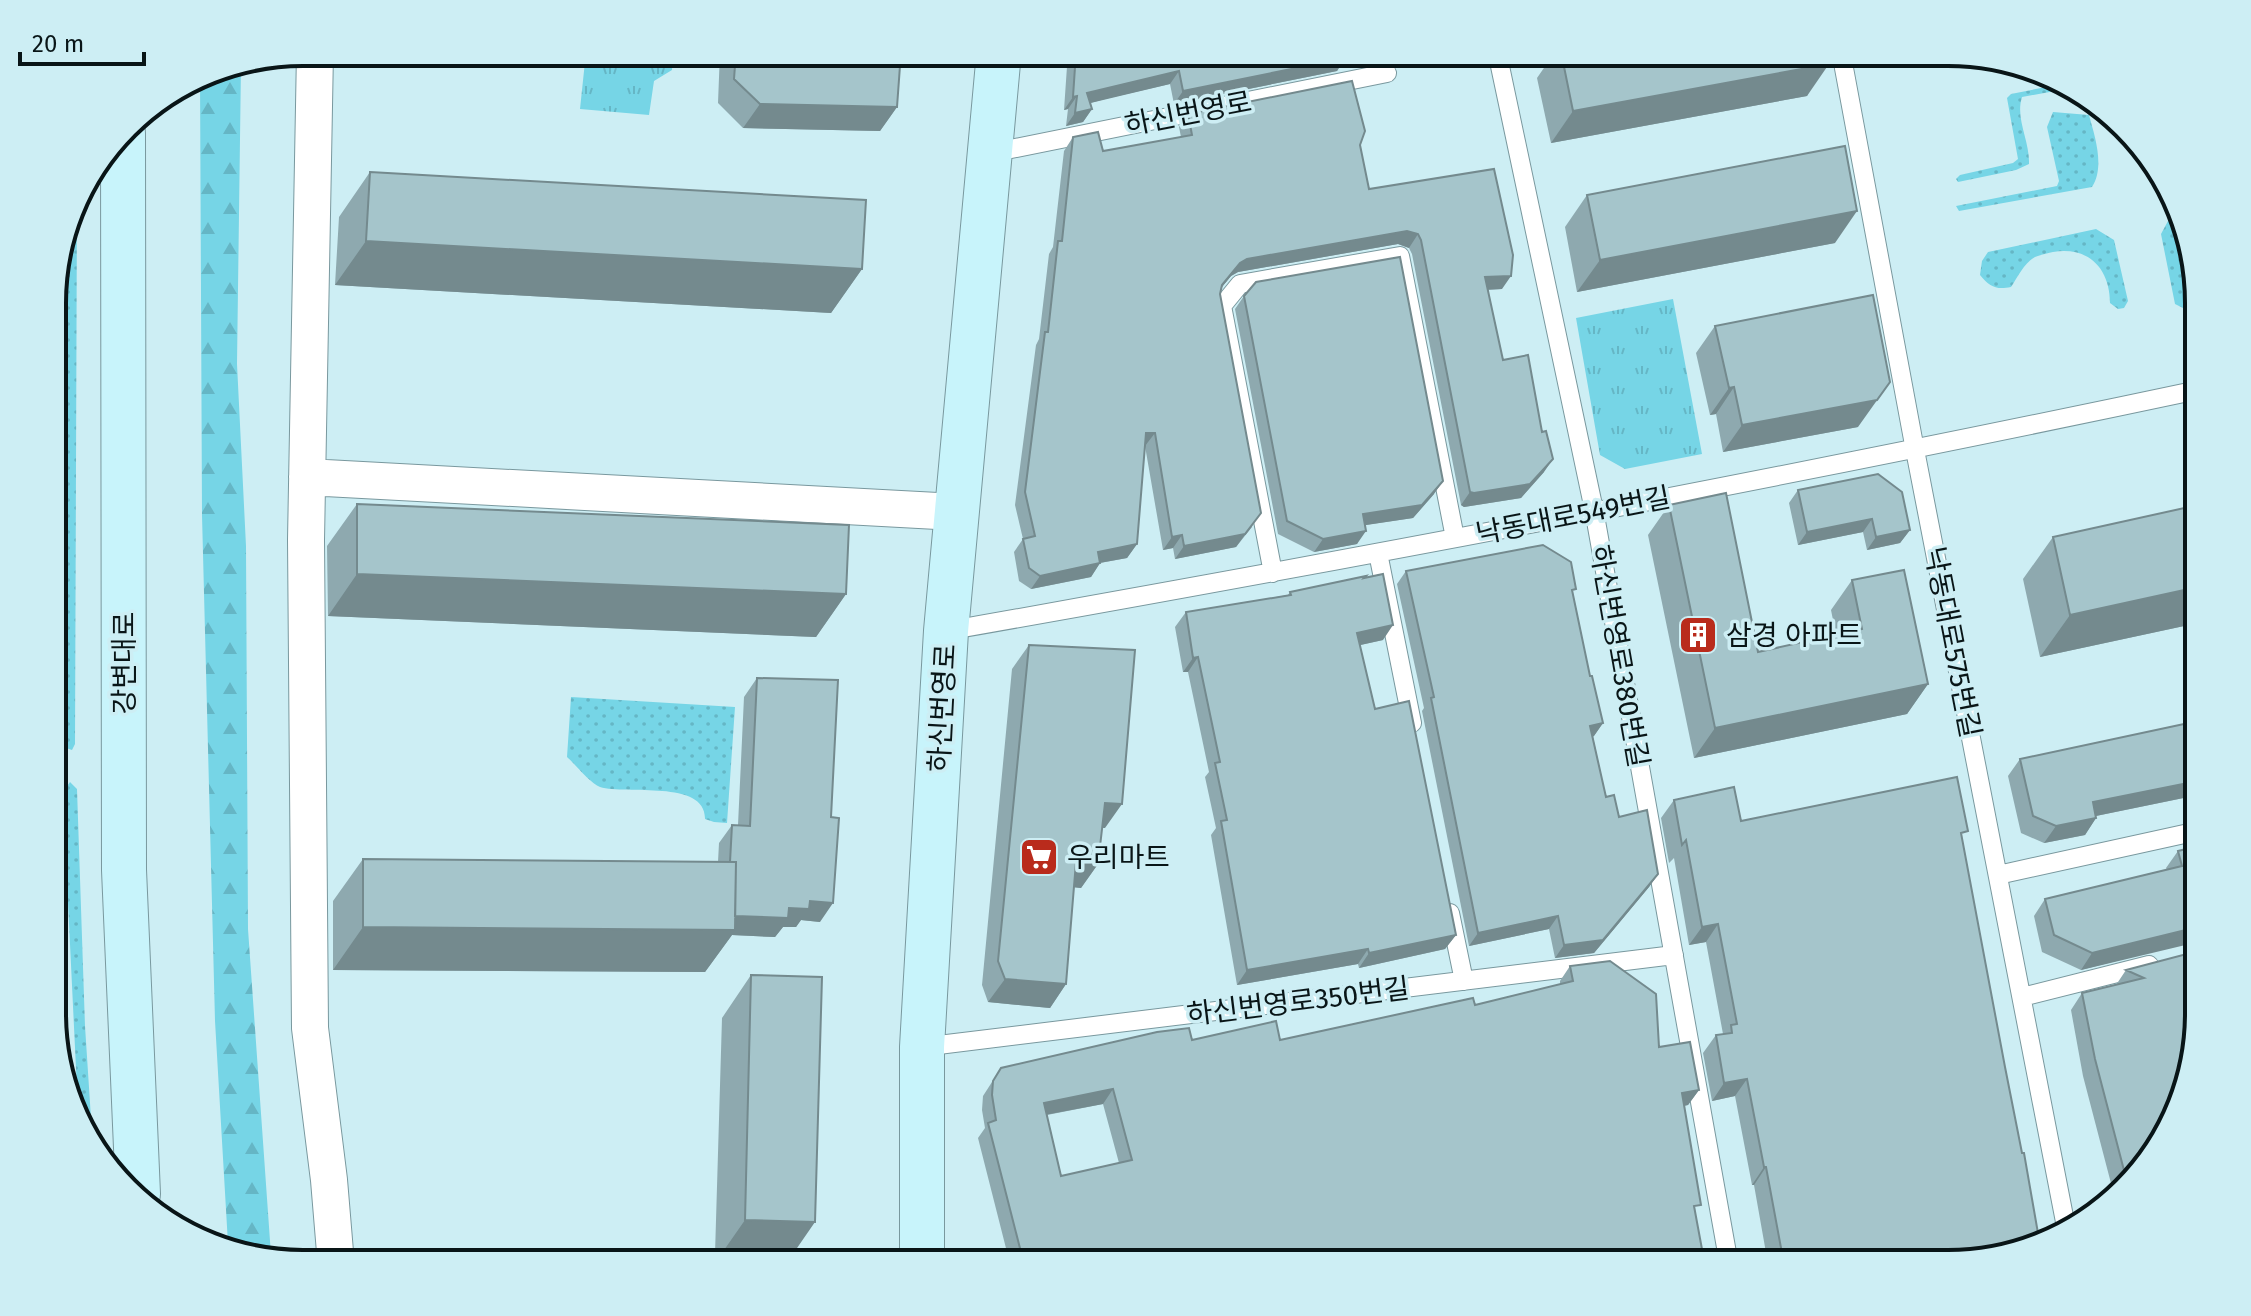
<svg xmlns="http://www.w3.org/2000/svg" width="2251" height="1316" font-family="'Fira Sans','Noto Sans KR',sans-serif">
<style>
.grass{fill:url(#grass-dots)}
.forest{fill:url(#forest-firs)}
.park{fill:url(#park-tufts)}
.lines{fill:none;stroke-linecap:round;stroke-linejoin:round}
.lane-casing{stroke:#79989e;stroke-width:20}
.street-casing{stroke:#79989e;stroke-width:38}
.secondary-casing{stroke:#79989e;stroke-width:46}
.lane{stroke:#fff;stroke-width:18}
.street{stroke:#fff;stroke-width:36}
.secondary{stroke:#c8f4fb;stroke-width:44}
.wall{fill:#8ea9af;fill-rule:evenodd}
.shaded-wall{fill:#748a8e}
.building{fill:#a5c5cb;stroke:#748a8e;stroke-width:2;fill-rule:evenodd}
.labels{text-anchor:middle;stroke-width:7;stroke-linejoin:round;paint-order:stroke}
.street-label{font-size:28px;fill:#091517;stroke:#cdeef4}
.poi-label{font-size:28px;fill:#091517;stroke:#cdeef4;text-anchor:start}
.rim{fill:none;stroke:#091517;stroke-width:4}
</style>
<defs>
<pattern id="grass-dots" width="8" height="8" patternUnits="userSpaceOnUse" patternTransform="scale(2)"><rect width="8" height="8" fill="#76d5e6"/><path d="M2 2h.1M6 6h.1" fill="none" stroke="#65b6c5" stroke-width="1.8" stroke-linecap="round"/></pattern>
<pattern id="forest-firs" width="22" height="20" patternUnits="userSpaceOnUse" patternTransform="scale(2)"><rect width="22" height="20" fill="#76d5e6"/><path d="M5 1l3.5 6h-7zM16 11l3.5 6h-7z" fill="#65b6c5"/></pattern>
<pattern id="park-tufts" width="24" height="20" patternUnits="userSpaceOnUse" patternTransform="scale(2)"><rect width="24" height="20" fill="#76d5e6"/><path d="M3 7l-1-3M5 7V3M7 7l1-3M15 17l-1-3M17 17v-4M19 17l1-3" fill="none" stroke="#65b6c5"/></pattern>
</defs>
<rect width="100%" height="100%" fill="#cdeef4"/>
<!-- grass -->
<path class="grass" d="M2056,85l10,4 -44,8c-7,22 8,44 7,67l-13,6 -58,12 -2,-3 4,-4 53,-12 5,-4 -11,-61 4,-4z
M2053,112l36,3c6,22 16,52 3,72l-133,24 -3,-5 101,-20 2,-5 -12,-54z
M77,194l-2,550 -3,6 -6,-2v-518z
M2168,221l11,1 8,25 -5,1 -4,6 6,19 10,-2 4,15v24l-7,2 -16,-8 -14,-70z
M2096,229l18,11 14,61 -4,7 -6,1 -8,-6c0,-34 -21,-57 -57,-51 -5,1 -13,3 -18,5 -11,6 -17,20 -24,30 -15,3 -21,0 -31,-12l2,-14 6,-9z
M571,697l164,10 -8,116 -13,-1 -9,-3c1,-40 -79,-24 -105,-32 -9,-3 -25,-23 -33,-30z
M70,782l7,7 8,237 8,123 -15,-39 -12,-249 -1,-72z"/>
<!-- forest -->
<path class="forest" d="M241,64l-4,300 9,182 2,383 23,326 -43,-11 -13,-223 -13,-506 -2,-440 7,-4z"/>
<!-- park -->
<path class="park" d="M586,52h87l-1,18 -18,11 -5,34 -69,-6z
M1673,299l29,155 -77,15 -25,-14 -24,-137z"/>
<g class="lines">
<!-- lane casing -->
<g class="lane-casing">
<path id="lane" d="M1497,52l97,458 135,754
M1841,52l74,398 152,782
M991,153l396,-80
M1378,553l34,170
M1273,573l-51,-267 18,-22 160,-28 55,282
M946,631c419,-74 837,-153 1252,-241
M1998,875l200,-44
M1450,913l14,68
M2022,997l127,-32
M922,1047l752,-92"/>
</g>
<!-- street casing -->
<g class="street-casing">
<path id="street" d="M315,52l-9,488 4,488 19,152 7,84
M307,477l649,35"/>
</g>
<!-- secondary casing -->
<g class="secondary-casing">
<path id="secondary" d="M123,133l1,737 14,324
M922,1264v-217l24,-416 53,-579"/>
</g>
<!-- lane -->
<use href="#lane" class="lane"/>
<!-- street -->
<use href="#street" class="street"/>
<!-- secondary -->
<use href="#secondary" class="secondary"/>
</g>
<!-- wall -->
<path class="wall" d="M720,52h181l-4,55 -17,24 -137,-3 -25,-25z
M1068,52h328l-54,11 -5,8 -163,33 -4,-20 -61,14 -19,5 2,6 -9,13 -17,4 2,-17 -4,1z
M1405,52h28l-26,8z
M1555,52h272l-20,44 -256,47 -14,-65z
M1188,114l172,31 9,44 133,100 -14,1 15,70 41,112 -23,26 -57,9 -3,-2 -49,-251 -3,-6 -11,-4 -160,28 -7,4 -10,12 -1,6 32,233 -16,20 -61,12 -2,-11 -10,2 -18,-104 -8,98 -10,14 -27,5 -9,14 -60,12 -12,-8 -5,-29 9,-13 -8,-34 21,-160 3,-6 10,-85 4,-7 11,-96 9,-14 30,14 78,-14 -2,-10z
M370,172l492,97 -31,44 -496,-28 4,-68z
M1587,195l248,48 -258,49 -12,-65z
M1244,296l190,198 -21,24 -48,7 -8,19 -43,8 -36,-18 -43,-225z
M1715,326l143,101 -135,25 -7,-38 -6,1 -14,-62z
M1798,490l112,40 -10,13 -33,7 -4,-18 -65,13 -9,-42z
M357,504l489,90 -30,43 -488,-21 -1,-70z
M1669,505l89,147 78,-17 -5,-25 21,-30 76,104 -21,30 -213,44 -46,-223z
M2198,505v118l-158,34 -17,-78 30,-42z
M1406,571l167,22 17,83 13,47 -10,14 13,60 52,77 -9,13 -55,66 -39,5 -6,-29 -80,17 -47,-235 2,-3 -27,-124z
M1364,578l19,62 -23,5 15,64 81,226 -11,14 -86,19 -1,-4 -121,21 -26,-150 5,-7 -11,-51 4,-5 -21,-100h-5l-8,-45 11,-15 102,-17 2,-3z
M1029,645l76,183h-3l-4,36 -17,24 -7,-1 -8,97 -16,24 -62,-6 -6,-17 30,-316z
M757,678l63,244 -19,-2 -5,7h-13l-8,10 -43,-2 -27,37 -372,-2v-69l30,-42 355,3 1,-19 13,-18h6l6,-128z
M2198,721v74l-102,21v2l-11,17 -41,8 -23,-10 -13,-57 12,-17z
M1674,800l67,21 221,18 2,424 -196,1 -14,-79h-2l-17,-89 -23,5 -9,-48 13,-18 7,-1 -17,-92 -17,3 -15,-87 -5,5 -8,-45z
M2198,846l-3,95 -114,29 -39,-18 -8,-36 11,-17 122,-29 -1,-2 12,-17z
M2198,951l-33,188 -52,52 -30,-115 -12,-66 11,-17 34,-8 10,-15z
M1570,966l89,81 40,43 -11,15 -4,1 17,158h-691l-32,-126 7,-10 -3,-18 1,-14 18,-28 191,-28h88l195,-35 85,-21v-3zM1103,1104l16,59 -58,13 -14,-61z
M751,975l64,247 -88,42h-342l3,-4 327,-6 7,-236z"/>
<!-- shaded-wall -->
<path class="shaded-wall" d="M1344,52h52l-54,11 -5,8 -163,33 9,-13z
M1412,52h21l-26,8z
M1829,64l-22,32 -256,47 22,-32z
M1179,71l-9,13 -92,22 9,-13z
M1077,96l-9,13 -4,1 9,-13z
M760,104l137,3 -17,24 -137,-3z
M1092,109l-9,13 -17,4 9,-13z
M1857,211l-22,32 -258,49 23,-32z
M1407,231l11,3 -9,14 -11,-4 -160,28 -7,4 -18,22 27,-35 7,-4z
M366,241l496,28 -31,44 -496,-28z
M1511,276l-9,13 -26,1 9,-13z
M1890,382l-32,45 -135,25 19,-27z
M1734,387l-18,27 -6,1 19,-27z
M1146,433h9l-10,13h-9z
M1553,459l-9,13 -23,26 -57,9 -3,-2 9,-13z
M1443,481l-9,13 -21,24 -60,9 10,-13z
M1261,513l-25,34 -61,12 9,-13z
M1872,519l-9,13 -65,13 9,-13z
M1910,530l-10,13 -33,7 9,-13z
M1366,531l-9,13 -43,8 9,-13z
M1182,535l-9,13 -10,2 9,-13z
M1137,544l-10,14 -39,7 10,-13z
M1100,563l-9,14 -60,12 9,-13z
M357,574l489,20 -30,43 -488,-21z
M2198,587v36l-158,34 30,-42z
M1393,625l-10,15 -36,8 10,-15z
M1198,657l-10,15h-5l10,-14z
M1928,684l-21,30 -213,44 21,-30z
M1603,723l-9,13 -13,3 9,-13z
M2198,781v14l-117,24 12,-17z
M1105,803l17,1 -17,24 -17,-1z
M2096,818l-11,17 -41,8 12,-17z
M1076,862l22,2 -17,24 -21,-2z
M1658,874l-9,13 -55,66 -39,5 9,-13z
M810,901l23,2 -13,19 -19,-2 -5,7h-13l-8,10 -43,-2 -27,37 -372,-2 30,-43 364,-12 62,-7z
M1558,916l-9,13 -80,17 9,-13z
M1718,924l-12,18 -17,3 13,-18z
M2198,927v15l-117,28 11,-17z
M1456,935l-11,14 -86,19 10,-15z
M1368,949l-10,15 -121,21 10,-15z
M1005,979l61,5 -16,24 -62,-6z
M1747,1079l-12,17 -23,5 12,-18z
M1113,1089l-10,15 -69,13 10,-14z
M1699,1090l-11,15 -16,3 10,-15z
M1764,1167h2l-12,18h-2z
M745,1220l70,2 -29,42 -71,-1z"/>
<!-- building -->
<path class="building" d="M736,52h165l-4,55 -137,-3 -26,-25z
M1076,52h269l1,6 -163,33 -4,-20 -92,22 5,16 -17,4 2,-17 -4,1z
M1561,52h266l2,12 -256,47z
M1352,81l13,50 -5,14 9,44 125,-20 19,86 -2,21 -26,1 18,83 25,-5 14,77 4,-1 7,28 -23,25 -56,9 -4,-1 -49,-252 -3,-6 -11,-3 -160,28 -7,4 -18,22 -2,9 41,219 -16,21 -61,12 -2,-11 -10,2 -17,-104h-9l-9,111 -39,8 2,11 -60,13 -11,-8 -6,-29 12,-3 -10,-44 20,-160h3l10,-91h4l11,-104 25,-5 5,19 89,-16 -4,-21z
M1845,146l12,65 -257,49 -13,-65z
M370,172l496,28 -4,69 -496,-28z
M1400,257l43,224 -21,24 -59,9 3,17 -43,8 -36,-18 -43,-225 12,-14z
M1873,295l17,87 -13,18 -135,25 -8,-38 -5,1 -14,-62z
M1878,474l24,18 8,38 -34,7 -4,-18 -65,13 -9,-42z
M1726,493l32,159 104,-23 -10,-49 52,-10 24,114 -213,44 -46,-223z
M357,504l492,21 -3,69 -489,-20z
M2198,505v82l-128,28 -17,-78z
M1543,545l28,17 5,27 -4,1 18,86h2l11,47 -13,3 16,71 8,-2 5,22 28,-7 11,64 -55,66 -39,5 -6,-29 -80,17 -47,-235 3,-1 -28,-126z
M1383,574l10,51 -36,8 18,76 34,-8 47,234 -87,18 -1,-4 -121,21 -26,-149 6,-1 -12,-57 5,-1 -22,-105 -5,1 -7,-46 105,-17 -1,-3 76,-16 -2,2z
M1029,645l106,5 -13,154 -17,-1 -7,61 -22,-2 -10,122 -61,-5 -7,-18z
M757,678l81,2 -7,137 8,1 -6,85 -23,-2 -1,8 -20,-1 -1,10 -53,-2 1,-54h-6l2,-37 18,1z
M2198,721v60l-105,21 3,16 -40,8 -23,-10 -13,-57z
M1957,777l11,54 -7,2 44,234 17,86h2l15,86 15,-3 -90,27 -180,1 -18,-97h-2l-17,-88 -23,4 -8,-48 16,-2 -1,-8 6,-1 -19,-100 -16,3 -16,-87 -4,5 -8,-45 60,-13 7,34z
M2198,846v81l-106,26 -38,-18 -9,-36 137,-33 -4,-15z
M363,859l373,3 -1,68 -372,-3z
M2198,951v78l-33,110 -39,39 -31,-119 -13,-66 62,-15 -18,-8z
M1610,961l46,33 3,53 31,-5 9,48 -17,3 19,112 -7,1 10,54 -10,2 1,2h-671l-36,-141 8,-3 -4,-25 1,-14 8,-13 156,-36 32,-4 3,12 84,-19 4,19 193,-42 2,7 98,-24 -3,-15zM1113,1089l19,71 -71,16 -17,-73z
M751,975l71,2 -7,245 -70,-2z
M727,1254v10h-339v-4z"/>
<!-- icons -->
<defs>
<g id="building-square" transform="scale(2)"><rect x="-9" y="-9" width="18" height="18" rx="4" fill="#b92b1c" stroke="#cdeef4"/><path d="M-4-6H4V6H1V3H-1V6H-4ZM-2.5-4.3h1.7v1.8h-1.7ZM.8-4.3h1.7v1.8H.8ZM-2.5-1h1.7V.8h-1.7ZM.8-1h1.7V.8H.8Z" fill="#fff"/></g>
<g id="supermarket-square" transform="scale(2)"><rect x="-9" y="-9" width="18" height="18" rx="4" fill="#b92b1c" stroke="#cdeef4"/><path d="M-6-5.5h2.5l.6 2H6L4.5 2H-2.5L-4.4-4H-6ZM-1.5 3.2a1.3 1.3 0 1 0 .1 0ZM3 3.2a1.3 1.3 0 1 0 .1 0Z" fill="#fff"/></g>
</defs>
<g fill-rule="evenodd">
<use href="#building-square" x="1698" y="635"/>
<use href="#supermarket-square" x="1039" y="857"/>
</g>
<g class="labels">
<!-- street labels -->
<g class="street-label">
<text transform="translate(1188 113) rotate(-11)" y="10">하신번영로</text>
<text transform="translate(1573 515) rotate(-11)" y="10">낙동대로549번길</text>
<text transform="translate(1953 642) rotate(79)" y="10">낙동대로575번길</text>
<text transform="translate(1620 656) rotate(80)" y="10">하신번영로380번길</text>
<text transform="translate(124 663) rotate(-90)" y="10">강변대로</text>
<text transform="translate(942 708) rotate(-87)" y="10">하신번영로</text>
<text transform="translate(1298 1001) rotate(-7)" y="10">하신번영로350번길</text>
</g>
<!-- poi labels -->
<g class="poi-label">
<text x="1726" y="645">삼경 아파트</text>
<text x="1067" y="867">우리마트</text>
</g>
</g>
<!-- crop -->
<path d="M0 0H2251V1316H0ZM303 66H1948A237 237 0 0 1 2185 303V1013A237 237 0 0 1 1948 1250H303A237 237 0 0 1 66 1013V303A237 237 0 0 1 303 66Z" fill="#cdeef4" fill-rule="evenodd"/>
<path class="rim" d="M303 66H1948A237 237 0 0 1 2185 303V1013A237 237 0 0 1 1948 1250H303A237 237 0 0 1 66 1013V303A237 237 0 0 1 303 66Z"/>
<!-- scale -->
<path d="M20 52v12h124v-12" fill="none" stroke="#091517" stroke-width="4"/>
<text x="32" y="52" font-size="24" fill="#091517" stroke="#cdeef4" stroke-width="6" paint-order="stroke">20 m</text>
</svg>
